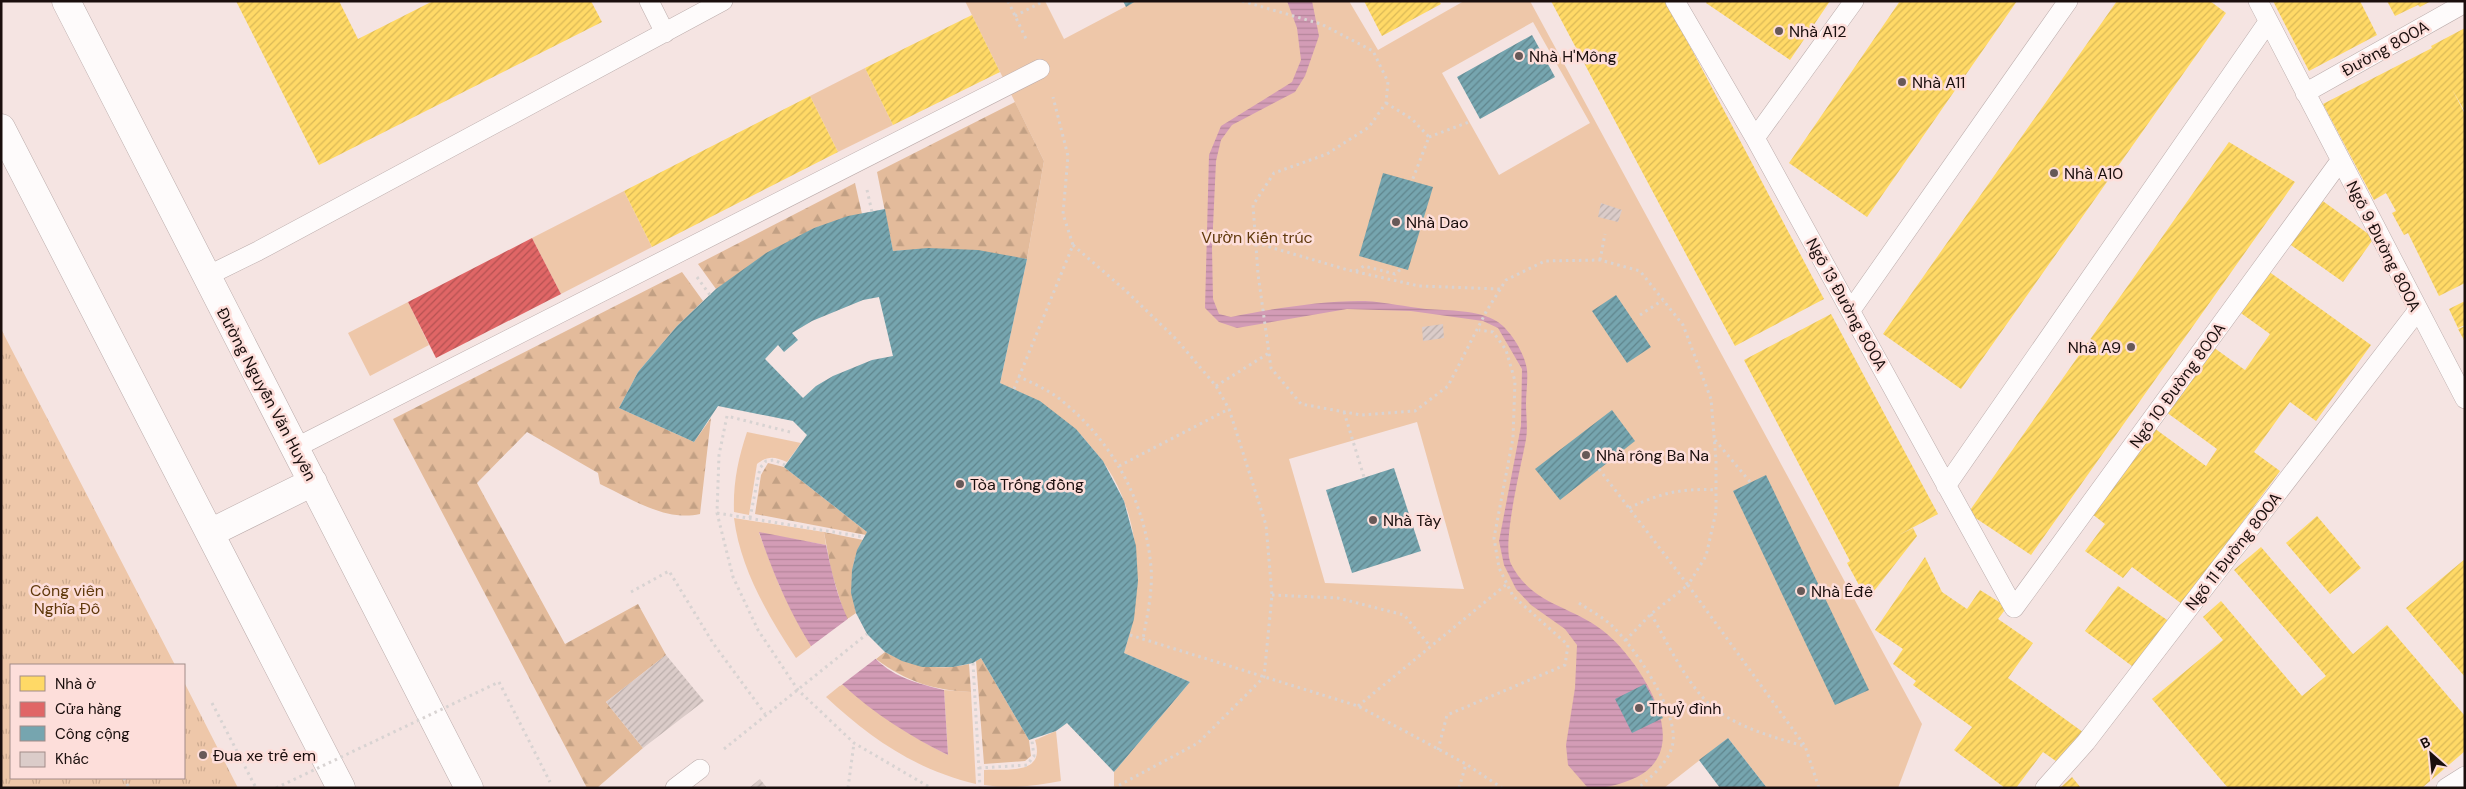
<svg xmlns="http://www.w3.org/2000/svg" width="2466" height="789" font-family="'DM Sans',sans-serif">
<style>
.green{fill:#eec7a9;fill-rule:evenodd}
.forest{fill:url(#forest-firs)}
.park{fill:url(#park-tufts)}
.water{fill:url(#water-rules)}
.pier{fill:#f5e4e2}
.homes{fill:url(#homes-hatch)}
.shops{fill:url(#shops-hatch)}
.public{fill:url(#public-hatch);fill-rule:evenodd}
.building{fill:url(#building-hatch)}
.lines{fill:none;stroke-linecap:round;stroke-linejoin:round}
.service-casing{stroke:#bbacab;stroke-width:20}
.primary-casing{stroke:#bbacab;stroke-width:29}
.path{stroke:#d8d3d2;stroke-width:3;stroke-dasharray:2.5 4;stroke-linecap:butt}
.service{stroke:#fefbfb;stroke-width:19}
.primary{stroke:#fefbfb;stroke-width:28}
.path-bridge{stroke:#d8d3d2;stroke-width:3;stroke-dasharray:2.5 4;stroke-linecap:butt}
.poi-dot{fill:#675958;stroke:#fddeda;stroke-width:2}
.labels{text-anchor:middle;stroke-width:5;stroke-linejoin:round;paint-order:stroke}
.poi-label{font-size:16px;fill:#1a0e0d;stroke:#fddeda;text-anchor:start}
.street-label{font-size:16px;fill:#1a0e0d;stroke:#fddeda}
.park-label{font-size:16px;fill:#60390c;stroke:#fddeda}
</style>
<defs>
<pattern id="forest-firs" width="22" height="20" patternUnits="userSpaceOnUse" patternTransform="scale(1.25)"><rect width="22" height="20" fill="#e3bb9b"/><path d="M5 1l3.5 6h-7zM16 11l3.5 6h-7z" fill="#c2a084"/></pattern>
<pattern id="park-tufts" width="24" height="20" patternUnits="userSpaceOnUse" patternTransform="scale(1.25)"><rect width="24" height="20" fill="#eec7a9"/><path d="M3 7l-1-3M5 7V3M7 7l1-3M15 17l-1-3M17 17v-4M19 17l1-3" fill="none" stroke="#ccaa90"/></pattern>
<pattern id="water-rules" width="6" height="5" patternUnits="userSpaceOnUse" patternTransform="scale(1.25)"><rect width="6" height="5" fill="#d39cb6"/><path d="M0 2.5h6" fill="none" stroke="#b5859b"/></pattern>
<pattern id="homes-hatch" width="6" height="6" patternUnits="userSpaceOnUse" patternTransform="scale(1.25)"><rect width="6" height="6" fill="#ffd966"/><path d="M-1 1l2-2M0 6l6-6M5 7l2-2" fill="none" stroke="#dab957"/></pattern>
<pattern id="shops-hatch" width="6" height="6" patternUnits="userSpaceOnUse" patternTransform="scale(1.25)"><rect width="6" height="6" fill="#e06666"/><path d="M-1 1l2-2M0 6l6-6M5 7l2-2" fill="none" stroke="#b55252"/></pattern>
<pattern id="public-hatch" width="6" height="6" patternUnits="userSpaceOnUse" patternTransform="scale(1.25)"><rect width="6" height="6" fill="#76a5af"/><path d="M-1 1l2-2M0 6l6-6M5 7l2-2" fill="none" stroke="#60858d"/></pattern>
<pattern id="building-hatch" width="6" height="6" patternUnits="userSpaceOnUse" patternTransform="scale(1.25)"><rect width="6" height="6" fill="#dbccc9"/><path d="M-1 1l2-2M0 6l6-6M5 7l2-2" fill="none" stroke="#bbaeab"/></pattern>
</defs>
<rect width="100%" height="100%" fill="#f5e4e2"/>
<!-- green -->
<path class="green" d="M965,1h80l19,38 72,-38h213l29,49 86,-49h66l392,723 -24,64h-131l-39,-50 -64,50h-550v-16l76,-90 -66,-29c22,-68 18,-148 -31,-204 -6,-7 -12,-15 -18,-20 -23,-18 -51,-31 -75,-46l27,-124 17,-98zM1533,22l57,101 -91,52 -57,-102zM1417,422l47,167 -139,-6 -36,-124z
M865,68l28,57 -55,27 -28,-56z
M624,191l28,56 -91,47 -29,-56z
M408,302l21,43 -59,31 -22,-43z
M747,432l54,11 -14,19c-12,-5 -19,-7 -30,2l-8,51 -15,-3c-1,-29 4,-53 13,-80z
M734,518l90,14 2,13 -67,-12 21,54 32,59 -16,12c-28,-42 -56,-90 -62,-140z
M842,684c33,27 67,52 106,71l-4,-65 27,2 5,92c-60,-14 -106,-46 -150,-87z
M1056,731l5,50c-26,5 -50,8 -77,4v-15c24,-1 62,5 51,-30z"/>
<!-- forest -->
<path class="forest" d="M1015,102l29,59 -17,98c-47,-8 -85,-12 -134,-8l-16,-79z
M855,183l7,31 -48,14 -98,61 -18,-25z
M682,272l21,29 -26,25 -39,46 -19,36 75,34 17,-24 -11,96c-35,8 -70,-16 -100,-30l-2,-11 -71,-41 -50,51 88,161 73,-40 28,51 -60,47 37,46 -46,40h-10l-194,-369z
M768,463l16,4 83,65 -1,3 -111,-21 6,-39z
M824,532l39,8c-14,23 -13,47 -7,73l-10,7 -15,-50z
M885,652c28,15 53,19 84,12l2,28c-38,-2 -64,-10 -95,-33z
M981,658l48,82 2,16 -6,5 -41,3 -8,-103z"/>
<!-- park -->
<path class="park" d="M1,329l174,336h-164v113h173v-96l54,106h-237z"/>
<!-- water -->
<path class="water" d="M1287,1h25l7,35 -14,40 -10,16 -63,33 -11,15 -5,21 -4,87 1,51 6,15 12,3c40,-8 94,-17 134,-16 21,1 41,6 61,8 23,2 52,0 72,13 13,9 27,32 29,48 1,11 -1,23 -1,34 0,12 2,24 0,35 -4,24 -25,106 -15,125 22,43 63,41 96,70 33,28 89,113 30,143 -17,8 -30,11 -49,11l-20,-23 -2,-20 9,-57 2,-43 -12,-16 -34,-24 -15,-16 -12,-24 -5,-24 22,-115 1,-57 -24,-41 -15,-7 -72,-10 -64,-2 -110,19 -18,-6 -14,-14 4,-153 12,-29 71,-44 9,-22 -4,-32z
M759,532l67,13c10,49 23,102 70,129 15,8 32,12 48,16l4,65c-37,-18 -75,-42 -105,-70 -39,-36 -67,-103 -84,-153z"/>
<!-- pier -->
<path class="pier" d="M849,618l29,39 -38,29 -30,-39z"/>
<!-- homes -->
<path class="homes" d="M236,1h103l19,38 75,-38h158l11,21 -283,143z
M1364,1h75l2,3 -59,32z
M1551,1h115l158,298 -89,47z
M1707,1h123l-40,59 -84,-57z
M1900,1h117l-150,216 -78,-54z
M2117,1h93l16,12 -265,376 -78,-55z
M2273,1h87l17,34 -68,36z
M2387,1h44l-11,6 -2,-2 -23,11z
M972,15l28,57 -107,53 -28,-57z
M2465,28v84l-13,-23 13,25v169l-26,13 -31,-63 -4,2 -12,-22 4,-2 -10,-18 -12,7 -51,-96 109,-56 -1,-2z
M810,96l28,56 -186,95 -28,-56z
M2229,142l66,40 -264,373 -63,-42z
M2320,199l54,39 -31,44 -55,-39z
M2268,271l103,74 -55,76 -26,-19 -36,50 26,19 -98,133 -50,-37 -9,11 -38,-27 20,-27 -13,-10 62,-86 52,38 11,-17 -51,-37 47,-65 32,23 25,-36 -32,-23z
M2465,301v24l-7,3 -9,-19z
M1831,314l107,200 -41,22 16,-8 4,8 -50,64 -20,-37 3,-2 -106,-201z
M2465,326v16l-7,-13z
M2317,516l44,52 -31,26 -44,-51z
M2261,547l92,107 34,-29 78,91v35l-43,37h-194l-76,-89 71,-59 -20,-23 18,-16 81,95 24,-20 -92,-106z
M1925,557l17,35 25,17 13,-19 27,17 -9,12 35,24 -25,35 79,57 -24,31 -20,-14 -27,36h-11l-51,-38 18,-23 -59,-42 3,-4 -23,-17 10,-15 -28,-19z
M2465,559v118l-59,-69z
M2118,586l52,36 -34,47 -51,-38z
M2072,777l9,11h-21z"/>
<!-- shops -->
<path class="shops" d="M532,238l29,56 -125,64 -28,-56z"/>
<!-- public -->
<path class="public" d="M1123,1h13l-10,6z
M1532,35l23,42 -75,42 -23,-42z
M1383,173l50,14 -25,83 -49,-14z
M885,209l8,42 35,-3 50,2 49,9 -27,124 40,18 36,28 27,32 21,40 12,45 2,35 -4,38 -10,34 66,29 -76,90 -47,-49 -11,8 -27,9 -48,-82 -8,5 -20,4h-31l-20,-6 -17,-9 -18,-18 -11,-21 -5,-20 1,-23 5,-20 10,-18 -83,-65 23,-32 -14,-14 -75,-15 -24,36 -75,-34 19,-36 39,-46 39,-37 50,-36 48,-25 34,-12zM879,297l14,59 -21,4 -39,16 -17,10 -13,12 -38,-39 13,-14 6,7 14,-12 -6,-7 20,-12 51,-21z
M1616,295l35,52 -24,16 -35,-52z
M1612,410l23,31 -75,59 -25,-31z
M1394,468l27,83 -69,22 -26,-83z
M1766,475l103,215 -34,15 -102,-214z
M1645,684l18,34 -31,15 -17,-34z
M1728,738l39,50h-47l-21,-28z"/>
<!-- building -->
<path class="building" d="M1601,203l21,7 -4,12 -20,-5z
M1443,324l1,14 -21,3 -1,-14z
M666,655l38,46 -61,47 -37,-46z
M760,779l7,9h-18z"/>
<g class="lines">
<!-- service casing -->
<g class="service-casing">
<path id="service" d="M649,1l16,32
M1675,1l80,137 259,470 326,-447
M2258,1l207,398
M2305,93l160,-90
M1755,138l99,-137
M205,277l53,-26 465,-250
M1851,310l217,-309
M295,448l745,-379
M1946,486l322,-464
M675,788l25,-19
M2045,788l41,-46 332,-432
M2446,788l19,-12"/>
</g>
<!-- primary casing -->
<g class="primary-casing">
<path id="primary" d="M66,1l403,787
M1,128l340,660
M210,533l103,-51"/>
</g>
<!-- path -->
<path class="path" d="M1008,1l19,40
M1242,1l79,23 52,27 15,31 -2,21 -17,24 -42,27 -53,19 -21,32 5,69 13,94 30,36 60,11 54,-4 33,-25 39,-76 19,-30 39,-19 55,-1 40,11 43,54 28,74 5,61v52l-10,44 -18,29 117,161 14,42
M1015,16l29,-15
M1386,103l26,16 17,18 -17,44
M1429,137l40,-15
M867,190l5,22
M1256,243l92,27 71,16 81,3
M1073,245l53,46 50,48 40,47 13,23 37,116 6,70 -8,82 -66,66 -84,45
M1600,260l5,-26
M1356,271l8,-5 31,8 7,-6
M697,277l13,18
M1640,315l23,-15
M1018,376c14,7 31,14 43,24 52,42 84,101 90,167 2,24 -4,49 -8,72
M1216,386l53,-33
M1014,389l59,-144 -10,-31 5,-58 -15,-59
M1344,412l20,65
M790,432l-63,-16 -8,39 -2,58 16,64 25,53 40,60 56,53 77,45
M1715,440l36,43
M1119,466l110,-57
M1599,469l89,116 -37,29 -26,27
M1629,508c32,-15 52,-20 87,-18
M717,513l147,24
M750,518l10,-50 6,-7 8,-1 11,5
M631,592l38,-21 44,72 52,71
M1272,595l66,3 66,17 26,31
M1579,603c10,7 22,13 31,21 23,20 72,92 62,123 -5,17 -21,30 -34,41
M1651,614c18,31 40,81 71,100 25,16 54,24 82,32
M1130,635l228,71 108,58 36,24
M973,663l7,125
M499,682l51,100
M212,703l44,85
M1358,706l149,-122
M724,749l143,-115
M1438,750l9,-35 118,-50 3,-20 -55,-49 -14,-28 -5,-30 19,-100 2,-57 -9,-31 -13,-18 -14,-2
M979,768l48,-3 7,-9 -2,-15
M124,778l5,10
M848,788l6,-45
M1459,788l7,-24"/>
<!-- service -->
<use href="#service" class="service"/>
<!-- primary -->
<use href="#primary" class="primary"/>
<!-- path-bridge -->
<path class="path-bridge" d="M276,788l223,-106"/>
</g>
<!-- markers -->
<g class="poi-dot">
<circle cx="1779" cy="31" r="5"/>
<circle cx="1519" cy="56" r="5"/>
<circle cx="1902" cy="82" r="5"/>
<circle cx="2054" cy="173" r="5"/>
<circle cx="1396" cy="222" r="5"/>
<circle cx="2131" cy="347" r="5"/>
<circle cx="1586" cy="455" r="5"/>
<circle cx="960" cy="484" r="5"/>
<circle cx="1373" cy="520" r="5"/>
<circle cx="1801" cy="591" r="5"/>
<circle cx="1639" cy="708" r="5"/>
<circle cx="203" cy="755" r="5"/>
</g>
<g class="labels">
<!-- poi labels -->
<g class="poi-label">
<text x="1789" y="37">Nhà A12</text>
<text x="1529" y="62">Nhà H'Mông</text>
<text x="1912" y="88">Nhà A11</text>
<text x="2064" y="179">Nhà A10</text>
<text x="1406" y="228">Nhà Dao</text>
<text x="2121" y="353" text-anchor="end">Nhà A9</text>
<text x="1596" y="461">Nhà rông Ba Na</text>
<text x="970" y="490">Tòa Trống đồng</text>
<text x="1383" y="526">Nhà Tày</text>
<text x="1811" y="597">Nhà Êđê</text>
<text x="1649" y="714">Thuỷ đình</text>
<text x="213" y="761">Đua xe trẻ em</text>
</g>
<!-- street labels -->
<g class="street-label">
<text transform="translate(2385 48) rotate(-29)" y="6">Đường 800A</text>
<text transform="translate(2384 246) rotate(63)" y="6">Ngõ 9 Đường 800A</text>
<text transform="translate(1847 304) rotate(61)" y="6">Ngõ 13 Đường 800A</text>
<text transform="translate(2177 385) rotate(-54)" y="6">Ngõ 10 Đường 800A</text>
<text transform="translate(267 394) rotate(62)" y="6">Đường Nguyễn Văn Huyên</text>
<text transform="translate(2233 551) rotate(-52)" y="6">Ngõ 11 Đường 800A</text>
</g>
<!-- park labels -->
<g class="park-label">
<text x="1257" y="243">Vườn Kiến trúc</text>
<text x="67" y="596">Công viên<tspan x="67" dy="18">Nghĩa Đô</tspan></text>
</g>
</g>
<!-- border -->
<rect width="2466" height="789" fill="none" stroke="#1a0e0d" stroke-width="5"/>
<!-- legend -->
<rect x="10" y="664" width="175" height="115" fill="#fddeda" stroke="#a28b88"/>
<rect x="20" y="676" width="25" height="15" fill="#ffd966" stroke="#a28b88"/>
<text x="55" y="689" font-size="15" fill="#1a0e0d">Nhà ở</text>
<rect x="20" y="702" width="25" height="15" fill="#e06666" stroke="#a28b88"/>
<text x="55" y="714" font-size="15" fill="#1a0e0d">Cửa hàng</text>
<rect x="20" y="726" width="25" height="15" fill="#76a5af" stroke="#a28b88"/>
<text x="55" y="739" font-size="15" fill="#1a0e0d">Công cộng</text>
<rect x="20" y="752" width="25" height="15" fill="#dbccc9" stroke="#a28b88"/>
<text x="55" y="764" font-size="15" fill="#1a0e0d">Khác</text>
<!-- north arrow -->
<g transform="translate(2431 754) rotate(333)" stroke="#fddeda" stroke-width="4" paint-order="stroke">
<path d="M0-4L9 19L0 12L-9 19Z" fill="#1a0e0d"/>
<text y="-8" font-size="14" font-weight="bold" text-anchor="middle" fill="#1a0e0d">B</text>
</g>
</svg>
